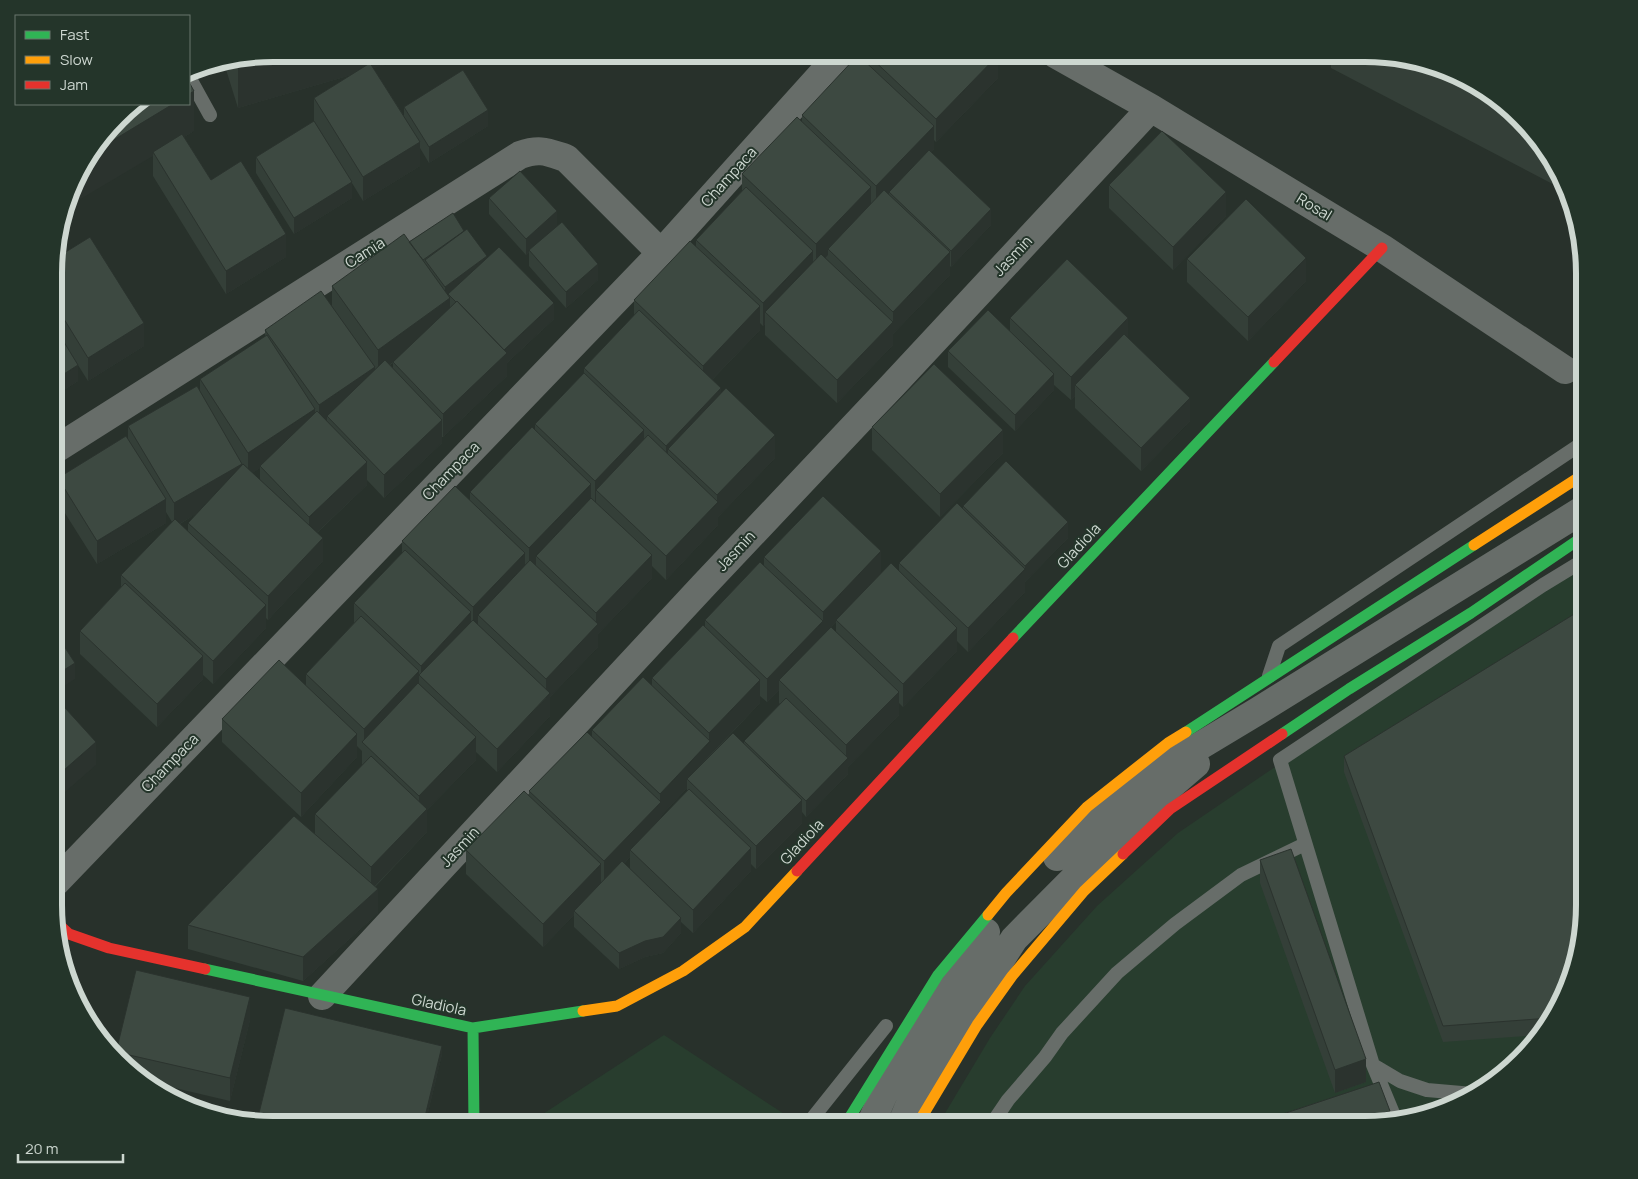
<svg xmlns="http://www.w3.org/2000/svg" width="1638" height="1179" font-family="Manrope,sans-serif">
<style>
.built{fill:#283d2e}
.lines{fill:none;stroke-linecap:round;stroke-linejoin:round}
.lane{stroke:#676d69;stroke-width:14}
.street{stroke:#676d69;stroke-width:28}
.fast{stroke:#30b455;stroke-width:11}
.slow{stroke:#ff9f0a;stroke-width:11}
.jam{stroke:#e5322d;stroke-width:11}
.fast-bridge{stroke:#30b455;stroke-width:11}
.slow-bridge{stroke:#ff9f0a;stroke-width:11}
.jam-bridge{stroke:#e5322d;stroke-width:11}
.wall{fill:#343f38;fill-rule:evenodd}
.shaded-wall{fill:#2b332e}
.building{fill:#3d4941;stroke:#2b332e}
.labels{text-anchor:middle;stroke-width:4;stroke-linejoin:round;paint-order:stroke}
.street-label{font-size:15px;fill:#cdd7d0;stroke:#24352a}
.rim{fill:none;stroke:#cdd7d0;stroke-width:6}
</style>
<rect width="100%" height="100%" fill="#28312b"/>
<!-- built -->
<path class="built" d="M1584,557v363l-11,57 -34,63 -77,62 -97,23h-427l52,-87 35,-52 72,-80 81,-73z
M664,1035l137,90h-275z"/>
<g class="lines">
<!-- lane -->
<path class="lane" d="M189,77l21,38
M1269,676l10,-30 305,-204
M1373,1065l27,16 27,9 46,4
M1395,1118l-22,-53 -93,-305 263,-175 41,-25
M807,1125l79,-99
M991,1125l17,-25 37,-43 17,-24 55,-60 58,-49 66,-49 64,-31"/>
<!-- street -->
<path class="street" d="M1055,54l96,54 231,140 183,122
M56,449l464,-294c20,-7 27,-3 46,3l95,95
M1057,857l63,-63 138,-83 326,-202
M56,882l605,-629 179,-199
M322,996l381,-410 188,-199 260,-279
M870,1125l16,-36 100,-157
M901,1125l12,-28 101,-158 125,-126 57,-49"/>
<!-- fast -->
<path class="fast" d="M1013,638l261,-276
M205,969l268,59 110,-17
M473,1028l1,97"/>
<!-- slow -->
<path class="slow" d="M583,1011l34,-5 66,-35 62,-44 52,-56"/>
<!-- jam -->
<path class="jam" d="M1274,362l108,-114
M797,871l216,-233
M56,922l13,12 40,14 96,21"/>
<!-- fast-bridge -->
<path class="fast-bridge" d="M1186,732l288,-187
M1282,734l67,-45 122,-76 113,-77
M845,1125l93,-150 50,-60"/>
<!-- slow-bridge -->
<path class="slow-bridge" d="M1474,545l110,-71
M988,915l18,-22 81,-86 81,-64 18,-11
M919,1125l4,-10 54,-90 35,-49 72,-85 39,-37"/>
<!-- jam-bridge -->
<path class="jam-bridge" d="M1123,854l47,-45 112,-75"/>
</g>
<!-- wall -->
<path class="wall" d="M273,54h150l-50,14 31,48v-9l84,19 -59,37 -9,-15v18l-57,35 -49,-80v-23l37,-23 -113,33 -14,-45z
M863,54h134l1,24 -62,64 -2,-2v9l-3,3 60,73 -40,42 -1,-1v9l-57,59v11l-56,58 -72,-68v-11l-2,2 -3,-3v7l-48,50 9,13 54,65 -57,59v8l-52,55 -14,-14v12l-54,56v13l-48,50v19l-53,56 -21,-20v8l-49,50v22l-52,55 3,26 -75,68 -115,-32v-24l127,-91v-20l47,-48v-15l-5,-5v11l-56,60 -79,-75v-23l84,-34v-11l48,-51v-20l48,-50v-12l68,-41v-8l65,-61v-7l49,-51v-5l50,-52v-16l62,-54v-6l46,-49v-17l60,-52v-7l61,-55z
M1331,54h48l69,16 51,29 62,77 5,15 -235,-123z
M194,131l-10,6 27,43 75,77 -60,37 -73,-118v-20l-76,20z
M256,157l96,41 -58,36 -38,-61z
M1109,185l117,31 -53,54 -64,-62z
M489,198l68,28 41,54 -32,28 -37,-42v-14l-3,3 -37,-41z
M464,231l23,27 67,61 -47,44v13l-64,61h-1v6l-58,55 -17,-18v5l-50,48 6,28 -55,59 -2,-2v10l-53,56 -10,-9v4l-46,48 -77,-73v-23l41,-44v-12l51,-53 -6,-10v11l-69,41 -39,-62v-24l70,-38v-14l72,-35v-12l65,-42v-7l67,-23v-21l77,-44zM393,363v5l-3,-3zM260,468v12l-8,-7zM197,513l-9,10v9l-8,-8z
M56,258l88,88 -56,35 -10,-16v16l-22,14z
M1187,259l119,22 -58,60 -61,-59z
M1010,318l118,20 62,83 -49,50 -66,-63v-12l-4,4 -17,-15v5l-39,41 -67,-64v-16l62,-20z
M872,427l131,26 -63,64 -68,-67z
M963,506l105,32 -43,44v10l-57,60 -11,-11v10l-54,56 -4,-4v12l-51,52v7l-42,43 -4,-5v11l-46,46 -5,-5v7l-58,62 -12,-11v11l-18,20 -18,4 -26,12 -45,-42v-12l-31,32 -77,-73v-24l63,-53v-6l63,-54v-7l60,-44v-8l53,-51v-7l59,-55v-8l117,16 18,-1v-9l64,-54zM836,622v9l-13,4zM779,690v13l1,1 -36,37v3l-34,12 50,-53v-7l7,6zM687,788v3l-26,27v-2zM630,857v12l-6,-5z
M1344,756l228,221 -31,58 -98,7 -99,-270z
M1260,860l106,222 -31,11 -75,-210z
M250,1020l-20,81 -89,-21 -25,-27v-1z
M442,1054l-17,71h-152l-14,-4v-8z"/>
<!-- shaded-wall -->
<path class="shaded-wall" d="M286,54h137l-185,54v-40z
M998,55v23l-62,64v-23z
M194,91v40l-40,24 -1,-3v4l-86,51 10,-31 20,-26 76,-46h16v-10z
M488,110v16l-59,37v-16z
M934,126v23l-43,45 -2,-2v4l-13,13v-23z
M420,142v24l-57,35v-24z
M352,182v16l-58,36v-16z
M871,187v23l-43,39v6l-12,12v-23z
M1226,192v24l-53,54v-23z
M991,209v16l-40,42v-16z
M557,211v16l-28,23v2l-3,3v-16z
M286,234v23l-60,37v-23z
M813,251v23l-48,38v12l-2,2v-23z
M950,252v23l-57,59v11l-56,58v-23l56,-58v-10z
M487,256v15l-39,23v5l2,-1v23l-72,52v-23l67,-48v-15z
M1306,258v23l-58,60v-24z
M598,264v16l-32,28v-16z
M554,303v16l-47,44v13l-64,61v-23l60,-63z
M760,306v24l-57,59v-23z
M1128,318v23l-53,44v11l-4,4v-23z
M144,323v23l-56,35v-23z
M78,365v16l-22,14v-16z
M375,367v23l-48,26v7l-8,5v-23z
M1054,374v16l-39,41v-16z
M721,388v24l-53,37v18l-2,2v-23z
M1190,398v23l-49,50v-23z
M315,409v23l-55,34v2l-12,8v-23z
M442,420v23l-58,55v-23z
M644,430v23l-48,37v13l-1,1v-23z
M1003,430v23l-63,64v-23z
M775,435v23l-57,59v8l-52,55v-24l51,-53v-8z
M367,462v23l-58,55v-23z
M242,464v23l-68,40v-24z
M591,484v23l-55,49v9l-7,6v-23z
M166,499v24l-69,41v-23z
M1068,522v16l-43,44v10l-57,60v-24l57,-59v-3z
M323,538v23l-55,59v-24z
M881,551v23l-45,46v2l-57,58v10l-12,12v-23l56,-58v-9z
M525,553v23l-47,39v10l-5,6v-24z
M652,555v23l-54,56v13l-48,50v19l-53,56v-23l49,-51v-19l50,-53v-13z
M266,605v23l-53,56v-23z
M471,612v23l-50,42v-11z
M957,628v23l-54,56v-23z
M203,656v23l-46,48v-23z
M75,663v16l-19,12v-16z
M419,671v23l-55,50v-15z
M760,680v23l-73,76v9l-26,28v9l-31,25v7l-26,28v-24l56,-58v-9l49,-52v-9z
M899,692v23l-51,52v7l-42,43v-16l40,-42v-14z
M357,734v23l-56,60v-24z
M476,737v23l-49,50v22l-56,58v-23l48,-50v-21z
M96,742v23l-40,35v-23z
M802,800v23l-46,46v-23z
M751,848v23l-58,62v-23z
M601,864v24l-27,23v4l-31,32v-23z
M378,889v24l-75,68v-24z
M681,918v15l-18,20 -18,4 -26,12v-16z
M250,997v23l-20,81v-23z
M442,1046v8l-17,71h-2z
M1366,1059v23l-31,11v-23z
M1390,1111v8l-25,6h-17z"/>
<!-- building -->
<path class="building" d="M273,54h13l-48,14 -2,-7z
M867,54h130l1,1 -62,64z
M858,55l76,71 -58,60 -74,-71z
M370,63l50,79 -57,35 -49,-79z
M1433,67l15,3 51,29 2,4z
M463,70l25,40 -59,37 -25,-40z
M189,82l5,9 -5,3z
M136,104h37l-76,46 31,-42z
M797,117l74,70 -55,57 -74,-70z
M314,121l38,61 -58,36 -38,-61z
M1162,131l64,61 -53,55 -64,-62z
M182,134l29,46 30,-19 45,73 -60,37 -73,-119z
M929,150l62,59 -40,42 -62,-59z
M520,171l37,40 -31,28 -37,-41z
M746,187l67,64 -50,52 -67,-63z
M884,190l66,62 -57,60 -65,-63z
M1246,199l60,59 -58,59 -61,-58z
M453,213l11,18 -41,29 -14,-18z
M562,222l36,42 -32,28 -37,-42z
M467,229l20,27 -42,31 -20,-27z
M404,234l46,64 -72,52 -46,-64z
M90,237l54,86 -56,35 -32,-52v-48z
M690,241l70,65 -57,60 -69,-66z
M499,247l55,56 -50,47 -47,-49 -1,1 -8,-8z
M821,254l72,68 -56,58 -72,-68z
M1067,259l61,59 -57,59 -61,-59z
M321,291l54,76 -56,38 -54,-75z
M457,301l50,52 -64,61 -50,-52z
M639,310l82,78 -55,58 -82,-78z
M988,310l66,64 -39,41 -67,-64z
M56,329l22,36 -22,14z
M1124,334l66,64 -49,50 -66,-63z
M267,335l48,74 -67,44 -48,-74z
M385,360l57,60 -58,55 -57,-59z
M934,364l69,66 -63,64 -68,-67z
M584,373l60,57 -49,51 -60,-57z
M197,386l45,78 -68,39 -46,-77z
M726,388l49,47 -58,60 -49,-46z
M317,411l50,51 -58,55 -49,-51z
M532,427l59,57 -62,64 -59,-56z
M648,435l70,67 -52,54 -70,-66z
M126,436l40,63 -69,42 -39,-63z
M1006,461l62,61 -43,44 -62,-60z
M243,464l80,74 -55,58 -80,-73z
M455,486l70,67 -52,54 -71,-66z
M823,496l58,55 -58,61 -59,-55z
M591,498l61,57 -56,58 -60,-57z
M957,503l68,66 -57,59 -69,-65z
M175,519l91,86 -53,56 -92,-86z
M405,550l66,62 -50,54 -67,-63z
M530,560l68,64 -52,55 -68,-64z
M760,562l63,59 -56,58 -62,-59z
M891,563l66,65 -54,56 -67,-64z
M125,583l78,73 -46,48 -77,-73z
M1584,608v312l-12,57 -22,41 -107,8 -99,-270z
M361,616l58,55 -55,58 -58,-55z
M473,620l77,73 -53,56 -78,-74z
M703,625l57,55 -51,53 -57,-55z
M831,627l68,65 -53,53 -67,-65z
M56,634l19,29 -19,12z
M279,660l78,74 -56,59 -79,-74z
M643,677l67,64 -50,53 -68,-64z
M418,683l58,54 -57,59 -57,-54z
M56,698l40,44 -40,35z
M786,698l62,60 -42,43 -62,-60z
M587,732l74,70 -57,59 -75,-70z
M733,733l69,67 -46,46 -69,-67z
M371,756l56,53 -56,58 -56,-53z
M689,789l62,59 -58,62 -63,-60z
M524,791l77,73 -58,60 -77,-74z
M294,816l84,73 -75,68 -115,-32z
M1291,849l75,210 -31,11 -75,-210z
M622,861l59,57 -18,19 -18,4 -26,12 -45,-42z
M136,970l114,27 -20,81 -114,-26z
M285,1008l157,38 -19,79h-117l-47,-12z
M1379,1082l11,29 -42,14h-98z"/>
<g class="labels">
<!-- street labels -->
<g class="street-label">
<text transform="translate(729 177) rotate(-48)" y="5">Champaca</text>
<text transform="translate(1314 207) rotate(31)" y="5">Rosal</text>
<text transform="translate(365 253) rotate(-32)" y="5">Camia</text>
<text transform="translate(1013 256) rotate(-47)" y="5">Jasmin</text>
<text transform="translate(451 471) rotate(-46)" y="5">Champaca</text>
<text transform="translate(1079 546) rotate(-47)" y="5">Gladiola</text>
<text transform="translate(736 551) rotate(-47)" y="5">Jasmin</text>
<text transform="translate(170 763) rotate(-46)" y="5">Champaca</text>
<text transform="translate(802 842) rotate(-47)" y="5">Gladiola</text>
<text transform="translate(460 847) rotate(-47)" y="5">Jasmin</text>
<text transform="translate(439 1005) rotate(12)" y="5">Gladiola</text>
</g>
</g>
<!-- crop -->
<path d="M0 0H1638V1179H0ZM273 62H1365A211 211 0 0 1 1576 273V905A211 211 0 0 1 1365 1116H273A211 211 0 0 1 62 905V273A211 211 0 0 1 273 62Z" fill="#24352a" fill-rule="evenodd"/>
<path class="rim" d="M273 62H1365A211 211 0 0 1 1576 273V905A211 211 0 0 1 1365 1116H273A211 211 0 0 1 62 905V273A211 211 0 0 1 273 62Z"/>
<!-- legend -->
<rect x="15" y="15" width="175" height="90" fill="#24352a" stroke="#68766c"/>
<rect x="25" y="31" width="25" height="8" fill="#30b455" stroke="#68766c"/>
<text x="60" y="40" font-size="15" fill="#cdd7d0">Fast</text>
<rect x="25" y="56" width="25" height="8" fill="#ff9f0a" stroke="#68766c"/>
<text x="60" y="65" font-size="15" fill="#cdd7d0">Slow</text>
<rect x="25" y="81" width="25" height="8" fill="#e5322d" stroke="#68766c"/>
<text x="60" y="90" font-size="15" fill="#cdd7d0">Jam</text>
<!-- scale -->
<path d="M18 1154v8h105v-8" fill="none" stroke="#cdd7d0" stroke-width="2.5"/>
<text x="25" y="1154" font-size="15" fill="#cdd7d0" stroke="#24352a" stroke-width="4" paint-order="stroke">20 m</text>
</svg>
